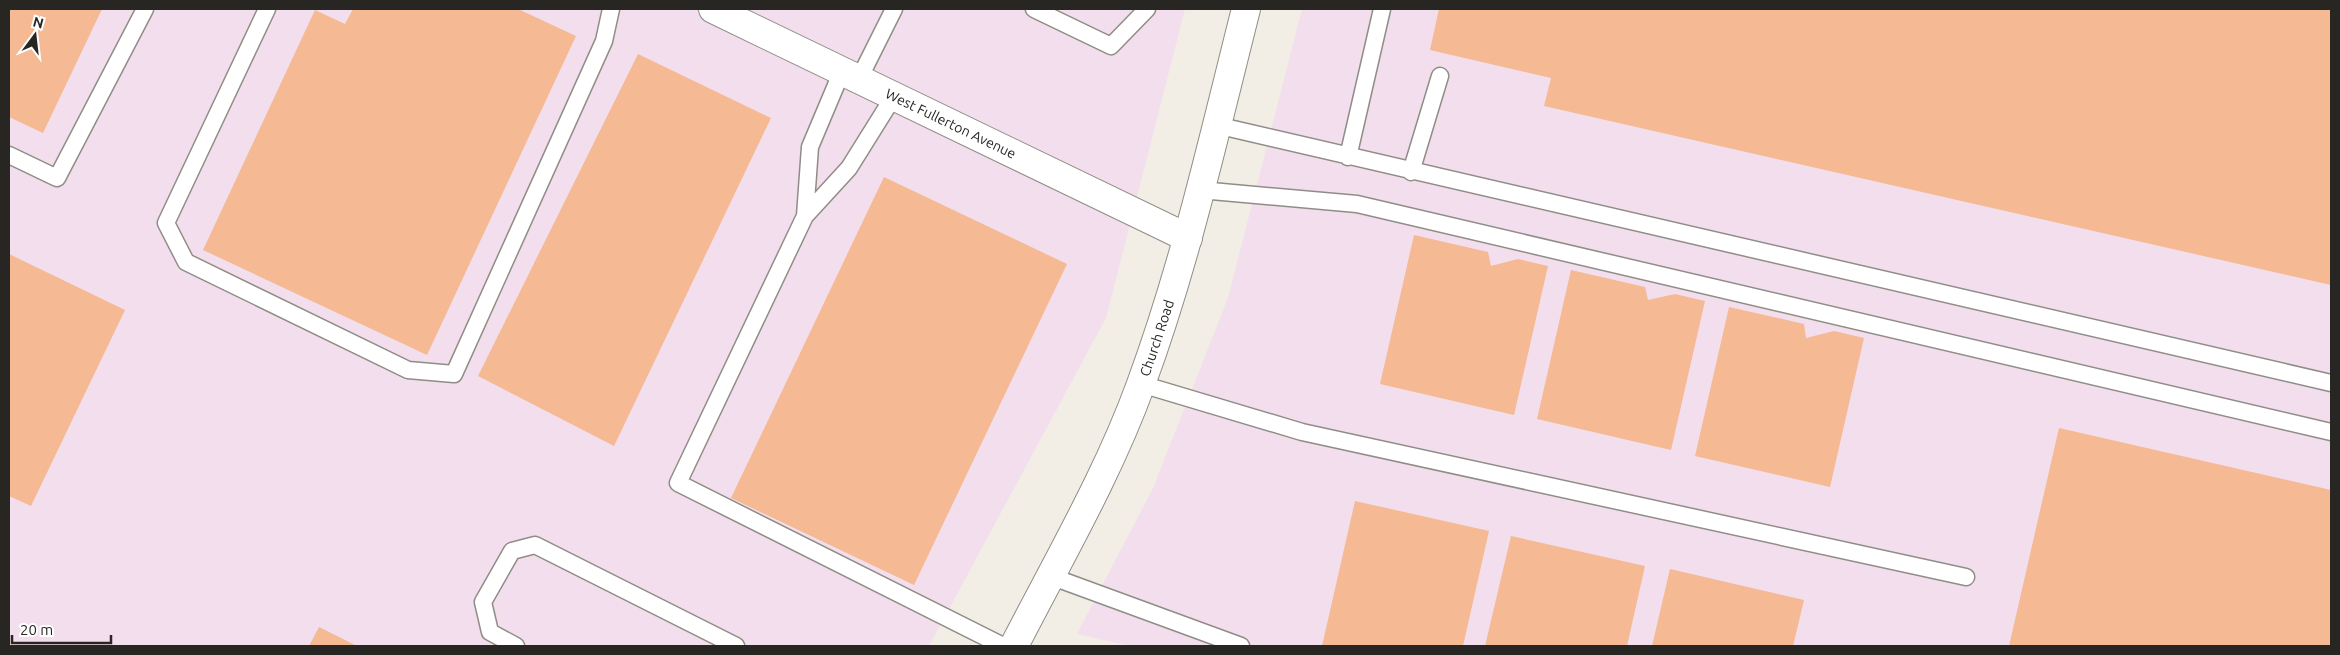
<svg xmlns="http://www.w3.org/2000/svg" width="2340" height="655" font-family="Ubuntu,sans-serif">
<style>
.commercial{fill:#f2deed}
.building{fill:#f5b993}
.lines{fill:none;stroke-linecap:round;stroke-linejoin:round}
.service-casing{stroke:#908d86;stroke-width:19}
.minor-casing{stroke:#908d86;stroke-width:30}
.service{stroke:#fff;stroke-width:16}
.minor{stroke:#fff;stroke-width:28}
.labels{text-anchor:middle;stroke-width:4;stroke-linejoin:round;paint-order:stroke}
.street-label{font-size:14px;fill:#272623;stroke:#fff}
</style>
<rect width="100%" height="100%" fill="#f2eee6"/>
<!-- commercial -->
<path class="commercial" d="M9,9h1176l-79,309 -177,328h-920z
M1302,9h1029v637h-1201l-53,-12 76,-146 75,-190z"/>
<!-- building -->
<path class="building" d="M9,9h93l-59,124 -34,-16z
M353,9h165l58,27 -149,319 -224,-105 112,-240 30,14z
M1439,9h892v276l-787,-179 7,-28 -121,-28z
M638,54l133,64 -157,328 -136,-70z
M884,177l183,87 -153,321 -183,-87z
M1414,235l74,17 3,14 27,-7 30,7 -34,149 -134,-31z
M9,254l116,56 -94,196 -22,-10z
M1571,270l74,17 3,13 27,-6 30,7 -34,149 -134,-31z
M1729,307l75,17 2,14 28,-7 30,7 -34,149 -135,-31z
M2059,428l272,62v156h-322z
M1355,501l134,30 -26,115h-141z
M1511,536l134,30 -18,80h-142z
M1670,569l134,31 -11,46h-141z
M319,627l38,19h-48z"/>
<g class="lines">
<!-- service casing -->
<g class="service-casing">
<path id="service" d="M267,9l-101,214 20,39 222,108 46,4 150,-333 7,-32
M1034,9l77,37 36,-37
M859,79l35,-70
M894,96l-45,72 -44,48 -127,267 325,163
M1216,125l1115,258
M9,155l48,23 88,-169
M1348,157l34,-148
M1411,172l29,-96
M1200,190l157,14 974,228
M805,216l5,-69 32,-76
M1141,384l161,48 664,145
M1050,576l191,70
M516,646l-26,-14 -7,-30 29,-51 23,-6 201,101"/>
</g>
<!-- minor casing -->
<g class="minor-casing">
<g id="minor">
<path id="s1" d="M713,9l475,229"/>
<path id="s2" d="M1014,646c44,-86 94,-171 127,-262 45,-122 73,-249 105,-375"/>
</g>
</g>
<!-- service -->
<use href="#service" class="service"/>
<!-- minor -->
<use href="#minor" class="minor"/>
</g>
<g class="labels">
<!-- street labels -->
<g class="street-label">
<text dy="5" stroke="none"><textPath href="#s1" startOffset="264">West Fullerton Avenue</textPath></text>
<text dy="5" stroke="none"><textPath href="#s2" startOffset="340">Church Road</textPath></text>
</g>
</g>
<!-- border -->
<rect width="2340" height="655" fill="none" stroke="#272623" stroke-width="20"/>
<!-- north arrow -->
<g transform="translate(35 35) rotate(15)" stroke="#ffffff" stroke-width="4" paint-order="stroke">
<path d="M0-4L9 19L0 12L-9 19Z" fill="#272623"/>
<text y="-8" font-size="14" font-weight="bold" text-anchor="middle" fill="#272623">N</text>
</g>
<!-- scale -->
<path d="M12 635v8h99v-8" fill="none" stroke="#272623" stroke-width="2.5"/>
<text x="20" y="635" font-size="15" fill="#272623" stroke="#ffffff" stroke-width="4" paint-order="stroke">20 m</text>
</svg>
